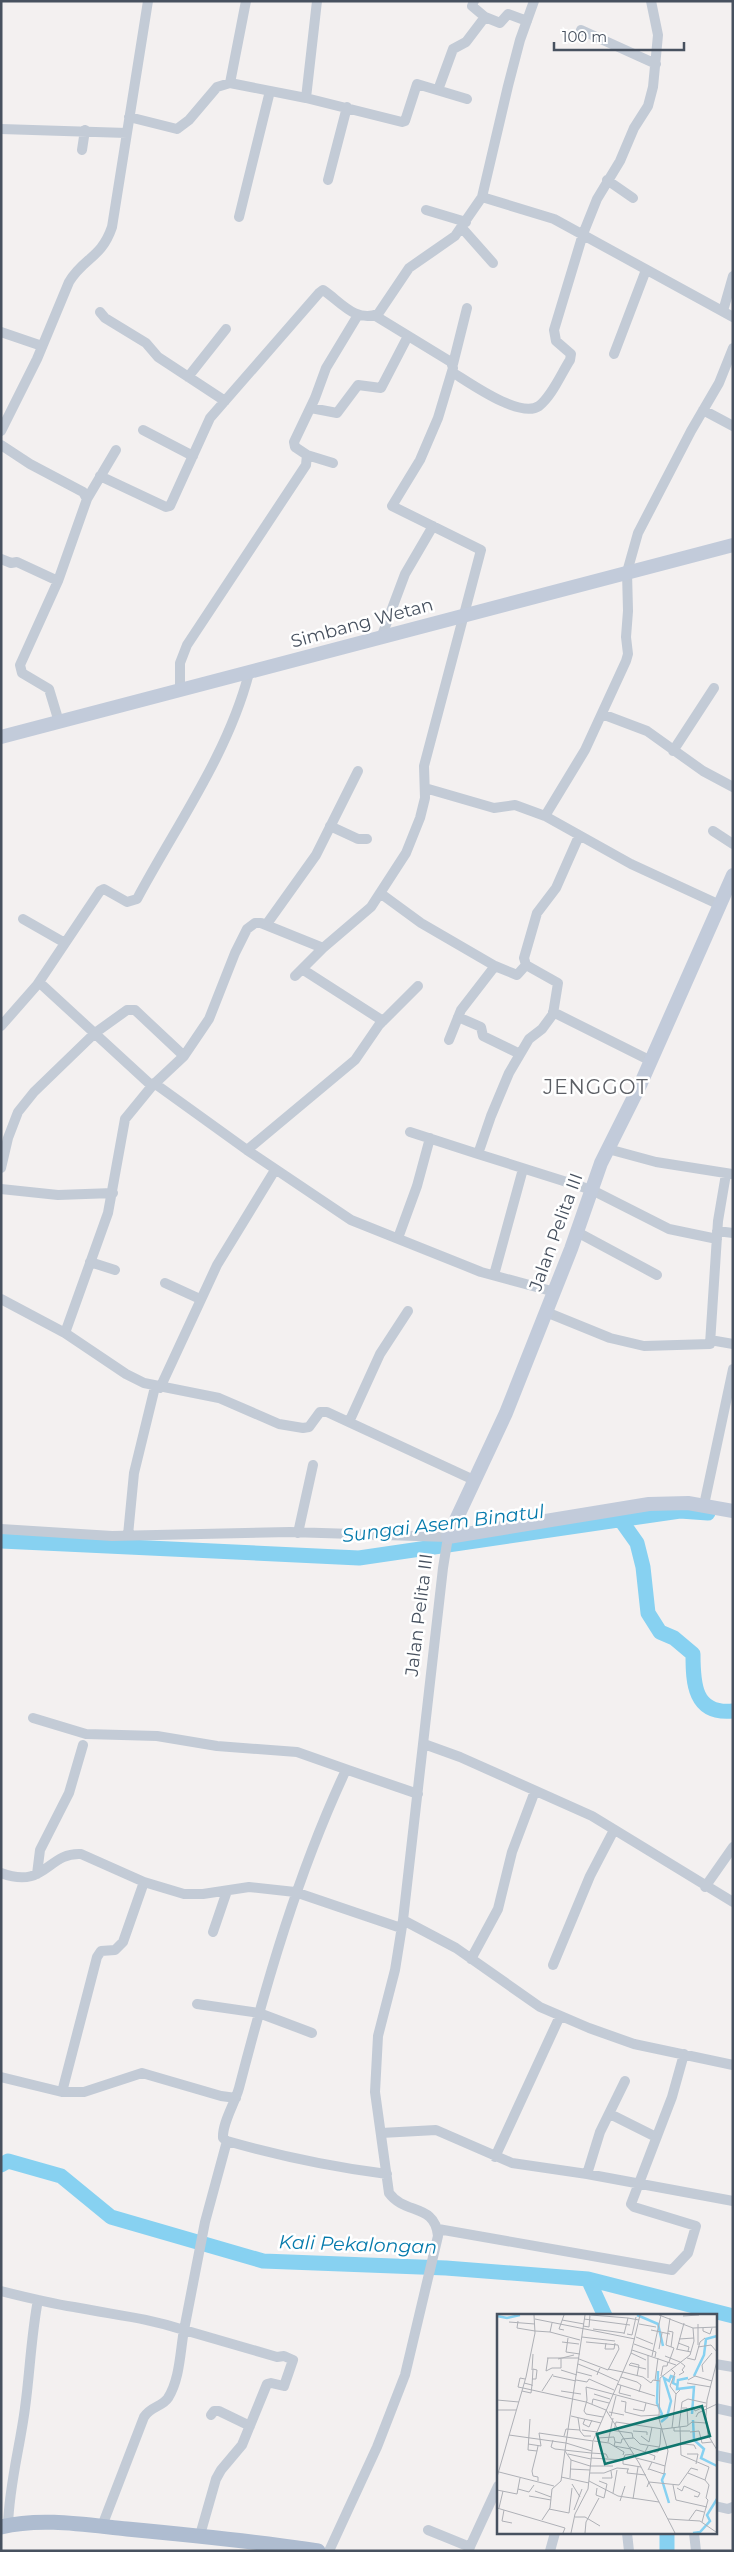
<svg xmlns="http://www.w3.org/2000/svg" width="734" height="2552" font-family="Montserrat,sans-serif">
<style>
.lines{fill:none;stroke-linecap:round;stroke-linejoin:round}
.river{stroke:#87d1f1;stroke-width:15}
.street{stroke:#c3cbd6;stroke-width:10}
.secondary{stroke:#c2cbda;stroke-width:14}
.primary{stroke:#aebcd0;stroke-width:15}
.labels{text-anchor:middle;stroke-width:5;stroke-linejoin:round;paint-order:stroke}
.street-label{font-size:18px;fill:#47515f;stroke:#fff}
.water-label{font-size:19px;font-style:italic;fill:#057aac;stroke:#fff}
.quarter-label{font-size:20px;letter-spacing:1px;fill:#5c5f65;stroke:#fff}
.inset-river{fill:none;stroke:#87d1f1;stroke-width:2.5}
.inset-road{fill:none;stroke:#aeb0b6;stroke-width:1}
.view{fill:#0f766e;fill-opacity:0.15;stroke:#0f766e;stroke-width:2.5}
.inset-edge{fill:none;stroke:#47515f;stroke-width:2.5}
</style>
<rect width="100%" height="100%" fill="#f3f0f0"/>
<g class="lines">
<!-- river -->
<path class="river" d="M620,1519l17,24 6,24 5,46 12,19 14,6 19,16c0,29 1,61 40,57
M1,1541l358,17 321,-47 28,2
M1,2165l7,-4 53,15 50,41 152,44 183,7 142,11 145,37
M588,2279l17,37
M667,2533v18"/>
<!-- street -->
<path class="street" d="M474,1l-2,5 13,11 15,6 8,-9 19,7
M581,30l75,34
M230,83l16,-82
M438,90l15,-41 13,-7 19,-25
M306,98l11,-97
M129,117l48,12 12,-9 28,-33 13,-4 76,15 96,24 3,-1 12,-37 50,15
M1,129l126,4
M82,150l3,-20
M328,180l19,-73
M607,180l26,18
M482,197l72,22 179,98
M426,210l40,12
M239,217l31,-126
M462,228l31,35
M723,311l10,-35
M100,312l5,6 41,25 12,14 67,44
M1,332l41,14
M614,354l32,-84
M453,364l14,-56
M452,372c18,11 68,47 87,34 13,-10 22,-32 31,-46l1,-6 -15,-13 -2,-11 29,-96 14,-35 23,-38 14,-33 14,-22 5,-19 5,-52 -7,-34
M188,377l38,-48
M311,408l26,5 21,-28 23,3 27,-52
M703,410l30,16
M143,430l50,26
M1,431l36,-72 32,-77c15,-25 32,-23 43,-55l36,-226
M1,445l29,19 53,28 4,7 -29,82 -38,84 2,8 27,16 10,33
M307,455l26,8
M100,476l66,31 4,-1 40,-88 109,-125 4,-3c17,11 32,33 55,24l31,-46 46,-32 27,-39 26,-111 12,-46 14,-39
M87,499l29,-49
M1,559l10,4 6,-1 41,19
M381,638l24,-64 28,-48
M180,691v-28l7,-18 119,-180 1,-10 -12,-8 -1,-5 21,-44 11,-30 32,-53
M602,714l45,17 56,40 30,16
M673,751l41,-63
M425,788l69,20 21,-3 30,11 40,-66 41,-89 2,-7 -2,-17 2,-26 -1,-39 11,-39 53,-102 28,-48 14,-35
M545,816l86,48 89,41
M330,826l28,13h9
M713,831l20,13
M380,893l41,30 74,43
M23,919l42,24
M266,925l50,-70 42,-84
M302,969l81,52
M295,976l28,-28
M37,985l63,-94 4,-2 23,13 10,-3c39,-73 91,-145 112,-226
M418,986l-39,39 -24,35 -108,90 104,70 130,52 74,20
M553,1012l98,49
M458,1017l23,10 2,9 37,18
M1,1026l36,-41 4,-1 111,102
M449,1040l12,-30 34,-44 22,9 9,-10
M154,1083l93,67
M410,1132l68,22 13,-38 18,-43 20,-34 13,-10 11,-15 5,-31 -32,-18 -2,-7 13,-45 19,-25 23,-52
M608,1149l48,13 76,12
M478,1154l114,36 77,39 48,10
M1,1168l7,-30 10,-26 16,-20 61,-59 32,-23h8l49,46
M1,1189l57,6 55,-2
M717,1231l16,2
M577,1232l80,43
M398,1238l19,-52 13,-48
M90,1262l25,8
M494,1275l29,-106
M165,1283l35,16
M1,1299l64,34 61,41 18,9 75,15 60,26 24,4 6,-1 11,-15h7l149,69
M546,1312l64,26 34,8 66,-2 8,-123 8,-47
M65,1333l43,-120 17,-94 27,-33 32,-30 25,-37 26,-66 12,-24 8,-6h6l62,25 48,-41 35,-54 14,-35 5,-20 -1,-32 57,-216 -89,-44 28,-46 18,-42 15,-50 -2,-6 -77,-47
M710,1340l23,4
M160,1388l57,-123 58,-95
M349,1422l31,-68 28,-43
M704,1505l29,-136
M1,1529l111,7 178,-4 158,5 -5,31 -40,352 -8,50 -17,66 -3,56 14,101c16,22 46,10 49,43l-33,139 -28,72 -48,104
M298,1533l15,-68
M128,1535l6,-62 21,-86
M33,1718l53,16 71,2 60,10 80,6 51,18
M424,1744l36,13 132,59 141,86
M1,1873c45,17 46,-21 80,-19l63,28 40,12h19l46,-7 46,5 106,36
M37,1874l3,-24 29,-57 14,-48
M705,1887l28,-40
M403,1920l53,28 84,59 49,21 45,16 99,21
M213,1932l14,-41
M471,1959l27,-50 14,-57 23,-61
M553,1965l37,-89 24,-46
M197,2004l62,9 53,20
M1,2077l61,15h22l58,-19 79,23 15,2
M62,2092l35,-135 4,-6 14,-1 8,-8 21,-60
M610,2114l46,23
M381,2133l55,-3 76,33 75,11 146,27
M495,2157l65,-141
M387,2174c-55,-7 -107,-18 -160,-33l-4,-3c-1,-15 12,-35 16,-50 28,-108 59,-215 106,-316l3,-2 70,24
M587,2174l13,-42 25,-51
M438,2229l234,41 16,-17 8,-27 -62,-19 -3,-3 41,-107 12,-43
M1,2291c24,6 48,12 73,16 40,8 70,10 110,23l21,-108 22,-81
M715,2364l18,3
M715,2408l18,4
M211,2415l3,-4h5l31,15
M715,2455l18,4
M715,2506l13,3 5,-2
M8,2526c1,-41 12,-79 17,-118 5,-36 6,-72 13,-108
M102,2526l42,-109c7,-11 18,-10 24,-19 12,-19 12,-46 16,-68l93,27 7,-1 9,4 -9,26 -13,-3 -4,1 -25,61 -21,25 -5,9 -16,56
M428,2530l42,17
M627,2533l2,18
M694,2533l2,18
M468,2551l30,-65
M550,2551l5,-18"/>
<!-- secondary -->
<path class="secondary" d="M1,737l732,-192
M448,1537l58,-124 65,-164 30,-86 40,-80 92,-208
M448,1537l201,-33 39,-1 45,8"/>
<!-- primary -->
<path class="primary" d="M1,2527c40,-10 86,-2 126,2 64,6 128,12 191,22"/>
</g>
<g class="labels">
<!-- street labels -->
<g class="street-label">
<text transform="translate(362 623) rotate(-15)" y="6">Simbang Wetan</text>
<text transform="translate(556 1232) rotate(-70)" y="6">Jalan Pelita III</text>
<text transform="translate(419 1615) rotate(-83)" y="6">Jalan Pelita III</text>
</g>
<!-- water labels -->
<g class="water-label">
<text transform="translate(443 1523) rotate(-7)" y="7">Sungai Asem Binatul</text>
<text transform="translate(358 2244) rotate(2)" y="7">Kali Pekalongan</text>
</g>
<!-- quarter labels -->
<g class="quarter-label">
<text x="596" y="1094">JENGGOT</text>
</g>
</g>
<!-- overview -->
<g transform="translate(497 2314)">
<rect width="220" height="220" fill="#f3f0f0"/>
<path class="inset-river" d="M140,1l21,9 5,22M0,2l10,2 13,-3M161,57l-1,32 5,11 -3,4M197,62l10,-21 2,-16 11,-3M191,64l-10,2 -1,9 17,-2 -2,27M196,106l1,20 10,9 -3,9 16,8M164,108l6,-5 4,-16 -7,-23 5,3 2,-5 3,1 -1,6 4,2M168,159l-3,7 7,23M196,219l7,-1 10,-11 -3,-6 10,-16"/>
<path class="inset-road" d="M88,1l-19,128 26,8M94,1l37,3M162,1l34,13 24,-1M186,2l16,-1M38,5l100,20M87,5l46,6M65,6l22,4M21,7l-1,7 18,3M12,8l26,2M55,9l-2,9 30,8M142,10l17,3M86,12l6,1 1,-12M206,14v3l7,3 2,-6M96,15l31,4M67,16l-5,-1 5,-14M154,16l19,4M38,17l15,1M171,17l5,1 -2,15M127,20l4,-16 11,2M130,20l5,1 4,-18M85,23l33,4M139,23l17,7M71,24l-2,14 14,2M182,25l15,-1M65,28l17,2M89,28l32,3 1,4M109,29l-1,6h9l1,-6M181,29l11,4 -1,4M137,30l22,8 -1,5M201,31v-21M201,33l13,-2 6,7M162,35l3,-16M179,35l15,3M180,35l7,-26M135,36l44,15M134,39l15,7M151,41v23M155,42l9,-41M168,42l15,6M50,44h32M51,44l-2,13 6,-3M190,44l8,2 5,-18 5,-4M61,45l16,-4M82,45l29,11 11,-21M220,47l-10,39 -1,17 2,18 9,15M172,48l5,-14 -8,-3 4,-27M81,50l20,8 -1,3M132,51l2,-2 8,2 -2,11M132,51l17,4M55,54h9v-9M103,54l-2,4 20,9M111,55l15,3M174,55l4,4 -5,13 6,8 4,-4M35,56l1,-16M64,56l16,5M80,58l15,4M126,58l20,5 8,6 2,-3 7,1M206,58l-1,-7 10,-12M182,61l5,-3 -2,-2 3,-4 -5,-4M56,62l23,5M164,62l2,-10h4l1,-4M124,63l16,5 4,3 -2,7M35,65h4l1,-9 -4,-1M79,66l11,2 2,-3 25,11M191,66l7,-4 17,5M158,67l3,-23M190,69l24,4M120,70l38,12M124,71l-2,8 12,3M35,72l1,-17M26,74l63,14 20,8 33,53 36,70M26,74l-5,-1 2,-9 5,1M25,77l9,2 1,-8 -8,-2M45,77l11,-17M64,77l20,3M97,80l16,5M0,86l22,2M124,87l5,1 -1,10 16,4 18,-1M95,90l1,-5 16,4M197,93l1,4 11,-5M185,94h5l1,17M136,95l11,2 2,-8M0,96h19M112,98l15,3M74,102l30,7M114,102l5,-20M106,103l-17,-3 -2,-3 3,-11 -1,-13 72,19M199,103l2,-4 19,-9M81,104l2,13 4,5h7M33,105l-2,31 9,1 1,-5M88,105l-2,5 6,3 3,-7M182,113l3,-25 6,-3 18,4M183,113l1,28 28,12 -4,13 -17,-7M175,114l4,-34M177,114v3h16M85,116l15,2M113,116l22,3 1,5M117,117l2,-9 47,7 24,-3 5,-4 14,1M136,117l14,1v3M193,118l9,-1 3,12 10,-1M12,121l57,8M67,122l2,-7 14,1M144,122l8,6 3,-15M100,124l17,-1 1,5M56,126l-2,7 4,2 36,4M97,127l15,2 15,9 -1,3M111,128l5,-24M31,130l13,2 -2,-13 54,8M185,130l12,1 2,4M117,132l1,-4 6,1 1,-4 12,-1 6,6 19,3M117,132l17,3M151,132l-3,6 10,4 -1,4M133,133l15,5M40,137l-5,20 1,5 5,1v4M68,137l6,9 -1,18M157,138h4l2,-8 1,-15M94,139l15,1 2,4M71,140l23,5M190,140h11l-2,10M94,144l32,2 2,-5 9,-1M139,144l16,4 -4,8M74,146l19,6h23M126,146v4l18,3M168,152l3,-15 -9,-32 1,-41 30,-23 4,-14 -1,-13M73,155l20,1M131,155l-1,4 19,2M152,155l15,5 1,-8 -13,-4M2,158l55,14M93,159h14l13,-5 12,1M0,163l29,-100 9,-44 -1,-18M64,163l28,6M105,164h10l-1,-7M92,167l29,15 41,6M75,170l8,13M176,171l3,15 31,7M150,173l2,-5 30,3 12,-17 7,2M100,174l-1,7 8,3 3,-14 -8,-3M180,174l5,3 2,-5 16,7 -2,4 -4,-1M21,175l11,3 5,-7M0,176l20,4 3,-16M38,177l16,6M116,179l4,-23M32,182l22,4M136,185l5,-32M123,187l5,-15M0,194l68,20 -2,5M2,194l4,-17M52,195l20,4 3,-25M7,196l-2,11 10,2M77,196l8,-21M78,203h10l15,9M171,205l32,2 16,11M45,206l8,-12 2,-19 9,-8 5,-38M192,206l7,-10 8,2M205,208l6,-22 -2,-2 3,-13 -4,-5M74,219l4,-19 13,-25 5,-48 38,-88 9,-38M88,219l1,-11 13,-24"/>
<path class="view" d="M205,92l8,30 -105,28 -8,-30z"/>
<rect width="220" height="220" class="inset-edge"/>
</g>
<!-- border -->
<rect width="734" height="2552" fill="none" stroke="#47515f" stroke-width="5"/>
<!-- scale -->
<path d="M554 42v8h130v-8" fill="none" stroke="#47515f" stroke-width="2.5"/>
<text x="562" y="42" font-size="15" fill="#47515f" stroke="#ffffff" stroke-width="4" paint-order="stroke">100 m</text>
</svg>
